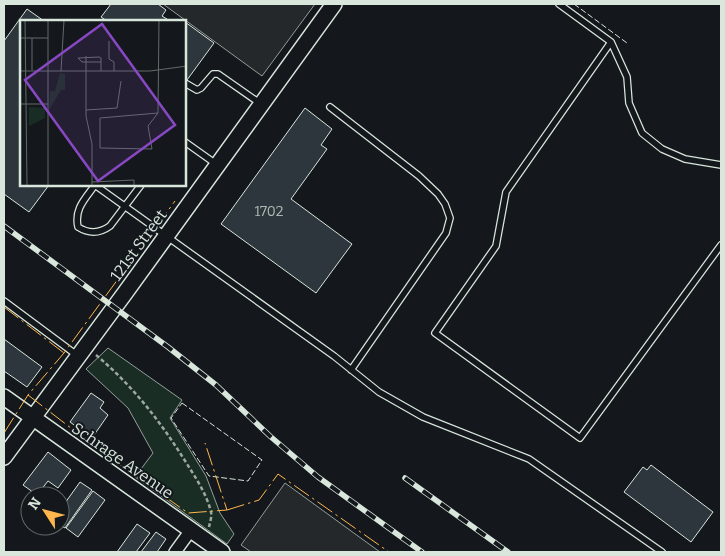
<svg xmlns="http://www.w3.org/2000/svg" width="725" height="556" font-family="Bitter,serif">
<style>
.green{fill:#1a2d24;stroke:#939e99}
.parking{fill:#24282b;stroke:#939e99}
.building{fill:#2c363c;stroke:#d8e6dc}
.lines{fill:none;stroke-linecap:round;stroke-linejoin:round}
.service-casing{stroke:#d8e6dc;stroke-width:8}
.minor-casing{stroke:#d8e6dc;stroke-width:14}
.tertiary-casing{stroke:#d8e6dc;stroke-width:18}
.path{stroke:#9da8a2;stroke-width:2.5;stroke-dasharray:4 2.5;stroke-linecap:butt}
.service{stroke:#14181c;stroke-width:5.5}
.minor{stroke:#14181c;stroke-width:11}
.tertiary{stroke:#14181c;stroke-width:15}
.rail-casing{stroke:#d8e6dc;stroke-width:5.5}
.rail{stroke:#14181c;stroke-width:4;stroke-dasharray:11;stroke-linecap:butt}
.fence{stroke:#d8e6dc;stroke-width:1;stroke-dasharray:6 2.5;stroke-linecap:butt}
.power{stroke:#ffb74d;stroke-width:1;stroke-dasharray:18 4 2.5 4;stroke-linecap:butt}
.labels{text-anchor:middle;stroke-width:4;stroke-linejoin:round;paint-order:stroke}
.number-label{font-size:14px;fill:#adbab4}
.street-label{font-size:16px;fill:#d8e6dc;stroke:#14181c}
.inset-road{fill:none;stroke:#626a69;stroke-width:1}
.view{fill:#8948c3;fill-opacity:0.15;stroke:#8948c3;stroke-width:2.5}
.inset-edge{fill:none;stroke:#d8e6dc;stroke-width:2.5}
</style>
<rect width="100%" height="100%" fill="#14181c"/>
<!-- green -->
<path class="green" d="M108,348l74,52 -12,18 36,58 14,37 14,21 -7,10 -92,-67 18,-24 -25,-45 -42,-39z"/>
<!-- parking -->
<path class="parking" d="M163,4h152l-53,72z
M285,483l95,69h-129l-10,-7z"/>
<!-- building -->
<path class="building" d="M111,4h47l8,6 -4,6 8,5h-63l-6,-4z
M27,9l17,12h-23v164h28l-20,27 -25,-18v-153z
M185,22l29,21 -27,37 -2,-2z
M305,108l27,21 -11,16 6,4 -36,50 61,45 -36,49 -95,-69z
M4,339l38,28 -15,20 -23,-16z
M91,393l13,9 -4,6 8,7 -16,23 -22,-16z
M48,452l23,18 -13,18 -10,-7 -11,14 -14,-10z
M651,465l62,47 -22,30 -67,-50 19,-25 4,3z
M80,482l12,8 -27,38 -5,-3v-15z
M93,491l12,9 -27,37 -12,-9z
M137,524l13,9 -14,19h-19z
M156,532l10,7 -9,13h-16z"/>
<g class="lines">
<!-- service casing -->
<g class="service-casing">
<path id="service" d="M559,4l52,38 16,35 2,26 13,30 20,16 23,10 36,6
M611,42l-105,150 -10,54 -61,87 145,105 141,-193
M185,83l12,7 4,-2 12,-14h5l43,30
M330,107l89,69 19,18 7,10 5,14 -4,15 -95,137
M185,142l31,22
M95,185l239,171 45,36 44,25 106,42 133,93
M95,185c-10,14 -21,24 -17,42 11,7 21,7 32,-1l31,-41
M4,301l74,55"/>
</g>
<!-- minor casing -->
<g class="minor-casing">
<path id="minor" d="M175,552l16,-22"/>
</g>
<!-- tertiary casing -->
<g class="tertiary-casing">
<path id="tertiary" d="M4,397l218,155
M4,457l121,-164 209,-289"/>
</g>
<!-- path -->
<path class="path" d="M96,355c37,31 65,67 91,109 9,14 20,31 24,48 1,5 -1,10 -2,15"/>
<!-- service -->
<use href="#service" class="service"/>
<!-- minor -->
<use href="#minor" class="minor"/>
<!-- tertiary -->
<use href="#tertiary" class="tertiary"/>
<!-- rail casing -->
<g class="rail-casing">
<path id="rail" d="M4,226l164,121 48,38 55,52 47,40 104,75
M405,478l103,74"/>
</g>
<!-- rail -->
<use href="#rail" class="rail"/>
<!-- fence -->
<path class="fence" d="M574,4l53,39
M182,403l80,57 -14,21 -39,-5 -38,-58z"/>
<!-- power -->
<path class="power" d="M4,307l60,46
M28,395l74,57 86,61 39,-3 -22,-67
M4,433l24,-38 36,-42 111,-152
M227,510l32,-10 19,-26 111,78"/>
</g>
<g class="labels">
<!-- number labels -->
<g class="number-label">
<text x="269" y="216">1702</text>
</g>
<!-- street labels -->
<g class="street-label">
<text transform="translate(138 245) rotate(-54)" y="6">121st Street</text>
<text transform="translate(123 460) rotate(35)" y="6">Schrage Avenue</text>
</g>
</g>
<!-- overview -->
<g transform="translate(20 20)">
<rect width="166" height="166" fill="#14181c"/>
<path d="M40,53l5,1v16h-4l-12,20 1,-19h5zM9,87l16,1v10l-16,8z" fill="#1a2d24"/>
<path class="inset-road" d="M5,0l2,166M28,0v166M0,18h28M12,18v32M89,21v18l5,3v9M66,36v60l6,28v42M81,42h-19l-4,-4 21,-1 2,1v13M0,51h130l37,-5M41,51l3,-51M0,84h28M66,90l31,-2 4,-27M138,93l-10,13 4,23 -52,-1v-30l58,-5 1,-93M72,162l42,-2v6"/>
<path class="view" d="M82,4l73,101 -77,56 -73,-101z"/>
<rect width="166" height="166" class="inset-edge"/>
</g>
<!-- border -->
<rect width="725" height="556" fill="none" stroke="#d8e6dc" stroke-width="10"/>
<!-- north arrow -->
<g transform="translate(45 511) rotate(306)"><circle r="24" fill="#14181c" stroke="#626a69"/>
<path d="M0-4L9 19L0 12L-9 19Z" fill="#ffb74d"/>
<text y="-8" font-size="14" font-weight="bold" text-anchor="middle" fill="#d8e6dc">N</text>
</g>
</svg>
